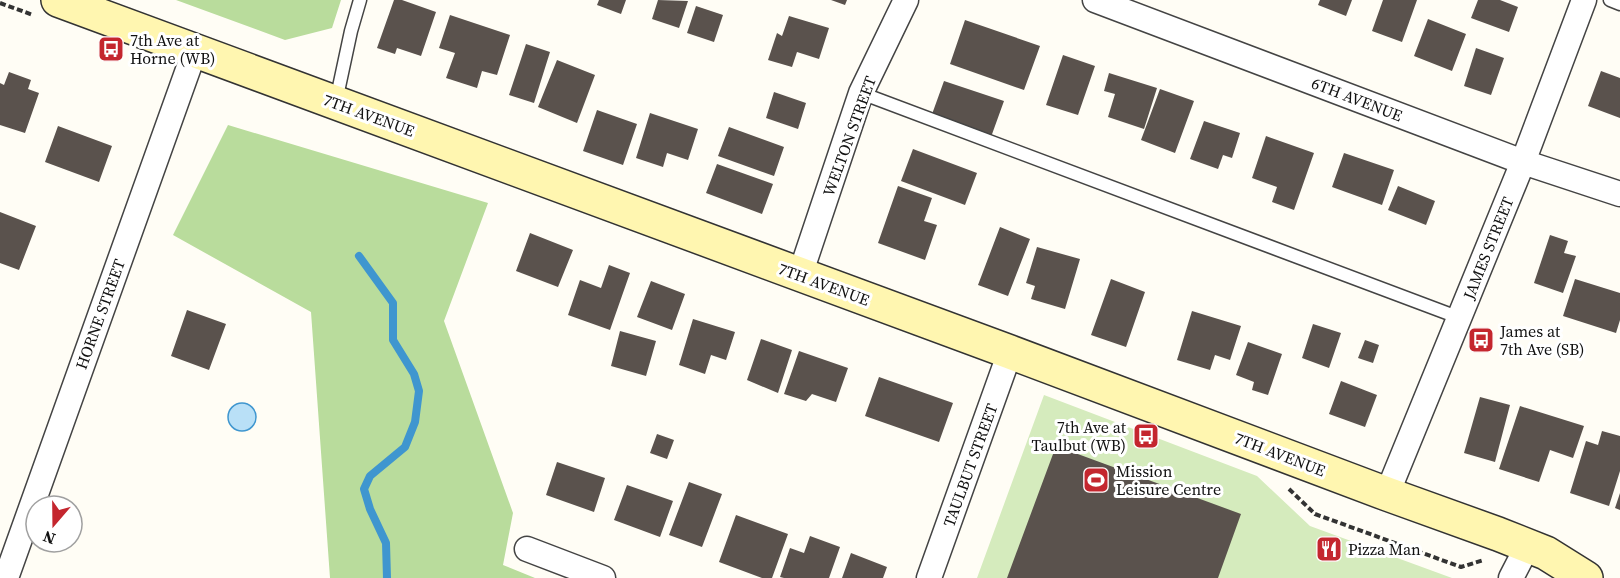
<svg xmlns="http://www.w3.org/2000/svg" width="1620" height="578" font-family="'Source Serif 4',serif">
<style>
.green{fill:#d5ebbd}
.forest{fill:#b9dc9c}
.water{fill:#b9e0f7;stroke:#3f96cf;stroke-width:1.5}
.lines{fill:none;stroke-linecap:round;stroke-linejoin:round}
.stream{stroke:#3f96cf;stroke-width:8}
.building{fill:#5a524d}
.lane-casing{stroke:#444;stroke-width:15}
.street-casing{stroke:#444;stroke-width:27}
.secondary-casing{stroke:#333;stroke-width:36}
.path{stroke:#333;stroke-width:4;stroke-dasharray:6 3;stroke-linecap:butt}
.lane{stroke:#fff;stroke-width:12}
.street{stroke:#fff;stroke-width:24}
.secondary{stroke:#fff6b0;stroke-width:33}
.labels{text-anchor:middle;stroke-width:6;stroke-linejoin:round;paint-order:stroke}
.poi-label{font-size:16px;fill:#111;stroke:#fff;text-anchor:start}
.street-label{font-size:16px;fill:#111;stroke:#fff}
</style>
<rect width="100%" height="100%" fill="#fffdf5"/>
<!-- green -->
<path class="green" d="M1044,395l213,81 53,50 142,52h-475z"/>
<!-- forest -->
<path class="forest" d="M176,0h165l-9,28 -47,12z
M228,125l260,78 -44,118 69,192 -10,52 32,13h-205l-19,-266 -138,-77z"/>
<!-- water -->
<path class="water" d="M228 417a14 14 0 1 1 28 0a14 14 0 1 1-28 0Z"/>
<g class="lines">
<!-- stream -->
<path class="stream" d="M359,256l34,47v37l21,34 5,17 -4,31 -10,25 -35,29 -6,13 6,20 16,34 1,35"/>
</g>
<!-- building -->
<path class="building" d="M394,0h8l34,12 -15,44 -24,-8 -2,6 -18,-6z
M599,0h27l-5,14 -24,-9z
M658,0l30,1 -9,27 -27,-9z
M831,0h16l-2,5z
M1320,0h32l-6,16 -28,-11z
M1383,0h34l-15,42 -30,-11z
M1478,0h22l18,7 -9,25 -38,-14z
M696,6l27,9 -9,27 -27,-9z
M450,15l60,20 -13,40 -15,-4 -5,17 -31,-10 9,-25 -16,-5z
M789,16l40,12 -10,31 -22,-7 -5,15 -24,-7 9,-27 5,3z
M1428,19l38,15 -14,37 -38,-15z
M965,20l75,26 -16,44 -74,-26z
M526,44l24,8 -16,51 -25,-8z
M1476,48l28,10 -13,37 -27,-9z
M1063,55l32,11 -17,49 -32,-10z
M557,60l38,15 -18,48 -39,-16z
M1601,71l19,7v40l-32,-12z
M9,72l22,8 -3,9 11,4 -14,40 -25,-8v-42l4,2z
M1109,73l48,15 -13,41 -36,-12 7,-23 -11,-3z
M944,81l60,20 -13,36 -60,-20z
M1160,89l34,12 -19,52 -34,-13z
M774,92l32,11 -8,26 -32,-11z
M597,110l40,14 -14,41 -40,-14z
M650,113l48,16 -10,31 -21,-7 -4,14 -27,-9z
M1204,121l36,12 -8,25 -9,-3 -5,14 -28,-10z
M58,126l54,20 -13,36 -54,-20z
M729,127l55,20 -10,29 -56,-20z
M1266,136l48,17 -20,57 -22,-8 5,-15 -25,-9z
M913,149l64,24 -12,32 -64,-24z
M1344,153l50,17 -12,35 -50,-18z
M717,164l56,20 -11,30 -56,-21z
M898,186l34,12 -8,23 13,4 -12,35 -47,-17z
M1398,186l37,15 -9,24 -38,-15z
M0,212l36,14 -17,44 -19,-7z
M1000,227l30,12 -22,57 -30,-11z
M530,233l43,17 -15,37 -42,-16z
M1550,235l18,6 -4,12 12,3 -13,37 -29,-10z
M1037,247l43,12 -15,50 -34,-10 4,-13 -9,-3z
M609,265l21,8 -20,57 -42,-15 12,-35 21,8z
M1111,279l34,13 -19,55 -35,-12z
M1575,279l45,14v27l-4,13 -53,-17z
M651,281l34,13 -13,36 -35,-13z
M187,310l39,14 -17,46 -38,-14z
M1192,311l49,15 -11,34 -15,-5 -5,15 -33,-10z
M693,319l42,13 -9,28 -15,-5 -6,19 -26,-9z
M1313,324l28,9 -12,35 -27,-10z
M620,331l36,10 -10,35 -35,-10z
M761,339l31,11 -14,43 -31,-13z
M1365,340l14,5 -6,18 -15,-5z
M1248,342l34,12 -14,41 -16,-5 2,-8 -18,-7z
M799,351l49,17 -12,34 -24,-8 -6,7 -22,-7z
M879,377l74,26 -14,39 -74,-26z
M1341,381l36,14 -12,32 -36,-13z
M1480,397l30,8 -15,57 -31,-9z
M1520,406l64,20 -11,32 -23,-8 -11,32 -40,-13z
M1602,431l18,5v35l-11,35 -39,-13 16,-52 12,4z
M657,434l17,6 -7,19 -17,-6z
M1056,446l185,68 -23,64h-211z
M557,462l48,16 -11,34 -48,-17z
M689,482l33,12 -20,53 -33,-12z
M627,485l46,16 -13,36 -46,-17z
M1620,493v17l-5,-2z
M736,515l52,19 -16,44h-10l-43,-16z
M810,536l30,11 -11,31h-45l-4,-1 10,-29 14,5z
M851,553l36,14 -4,11h-41z"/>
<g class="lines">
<!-- lane casing -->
<g class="lane-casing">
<path id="lane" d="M1610,0l10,4
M861,93l599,225
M336,101l15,-70 9,-31"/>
</g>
<!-- street casing -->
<g class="street-casing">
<path id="street" d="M1095,0l428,162 97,32
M800,275l61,-182 45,-93
M1387,494l136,-332 61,-162
M527,549l76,29
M6,578l189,-528
M929,578l81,-226
M1511,578l17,-33"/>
</g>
<!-- secondary casing -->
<g class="secondary-casing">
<path id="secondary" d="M58,0l952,352 377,142 111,40 48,19 40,25"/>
</g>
<!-- path -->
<path class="path" d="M0,3l33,12
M1289,489l26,25 146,53 23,-7"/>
<!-- lane -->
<use href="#lane" class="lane"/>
<!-- street -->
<use href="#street" class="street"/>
<!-- secondary -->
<use href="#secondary" class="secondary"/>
</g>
<!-- icons -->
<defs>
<g id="bus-square" transform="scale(1.35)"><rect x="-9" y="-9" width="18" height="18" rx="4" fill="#c4262e" stroke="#fff"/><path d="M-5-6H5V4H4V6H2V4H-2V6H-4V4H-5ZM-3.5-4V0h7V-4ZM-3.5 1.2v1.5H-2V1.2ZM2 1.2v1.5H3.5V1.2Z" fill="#fff"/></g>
<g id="stadium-square" transform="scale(1.35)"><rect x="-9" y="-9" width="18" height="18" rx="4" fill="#c4262e" stroke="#fff"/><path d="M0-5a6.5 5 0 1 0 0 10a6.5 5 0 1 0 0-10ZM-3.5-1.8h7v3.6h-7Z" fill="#fff"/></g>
<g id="restaurant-square" transform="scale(1.35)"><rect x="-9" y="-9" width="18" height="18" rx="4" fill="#c4262e" stroke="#fff"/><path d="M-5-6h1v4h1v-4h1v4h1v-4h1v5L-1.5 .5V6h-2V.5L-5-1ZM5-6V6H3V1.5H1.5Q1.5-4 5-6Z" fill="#fff"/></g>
</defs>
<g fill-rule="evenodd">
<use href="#bus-square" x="111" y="49"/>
<use href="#bus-square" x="1481" y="340"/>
<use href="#bus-square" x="1146" y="436"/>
<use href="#stadium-square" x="1096" y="480"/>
<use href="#restaurant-square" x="1329" y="549"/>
</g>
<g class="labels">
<!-- poi labels -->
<g class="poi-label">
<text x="130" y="46">7th Ave at<tspan x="130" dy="18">Horne (WB)</tspan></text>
<text x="1500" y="337">James at<tspan x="1500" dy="18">7th Ave (SB)</tspan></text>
<text x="1126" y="433" text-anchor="end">7th Ave at<tspan x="1126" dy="18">Taulbut (WB)</tspan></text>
<text x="1116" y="477">Mission<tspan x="1116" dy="18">Leisure Centre</tspan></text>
<text x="1348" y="555">Pizza Man</text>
</g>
<!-- street labels -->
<g class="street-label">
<text transform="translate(1357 99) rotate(21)" y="6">6TH AVENUE</text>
<text transform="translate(369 115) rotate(20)" y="6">7TH AVENUE</text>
<text transform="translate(849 136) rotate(-70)" y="6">WELTON STREET</text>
<text transform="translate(1488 248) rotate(-68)" y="6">JAMES STREET</text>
<text transform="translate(824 284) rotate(20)" y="6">7TH AVENUE</text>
<text transform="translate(100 314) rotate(-70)" y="6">HORNE STREET</text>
<text transform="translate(1280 454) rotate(21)" y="6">7TH AVENUE</text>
<text transform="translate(970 465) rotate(-70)" y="6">TAULBUT STREET</text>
</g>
</g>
<!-- north arrow -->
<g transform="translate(54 524) rotate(200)"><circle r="28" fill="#ffffff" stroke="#a0a0a0" stroke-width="1.5"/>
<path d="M0-4.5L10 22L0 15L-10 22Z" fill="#c4262e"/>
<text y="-9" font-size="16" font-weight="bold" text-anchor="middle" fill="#111111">N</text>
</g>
</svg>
